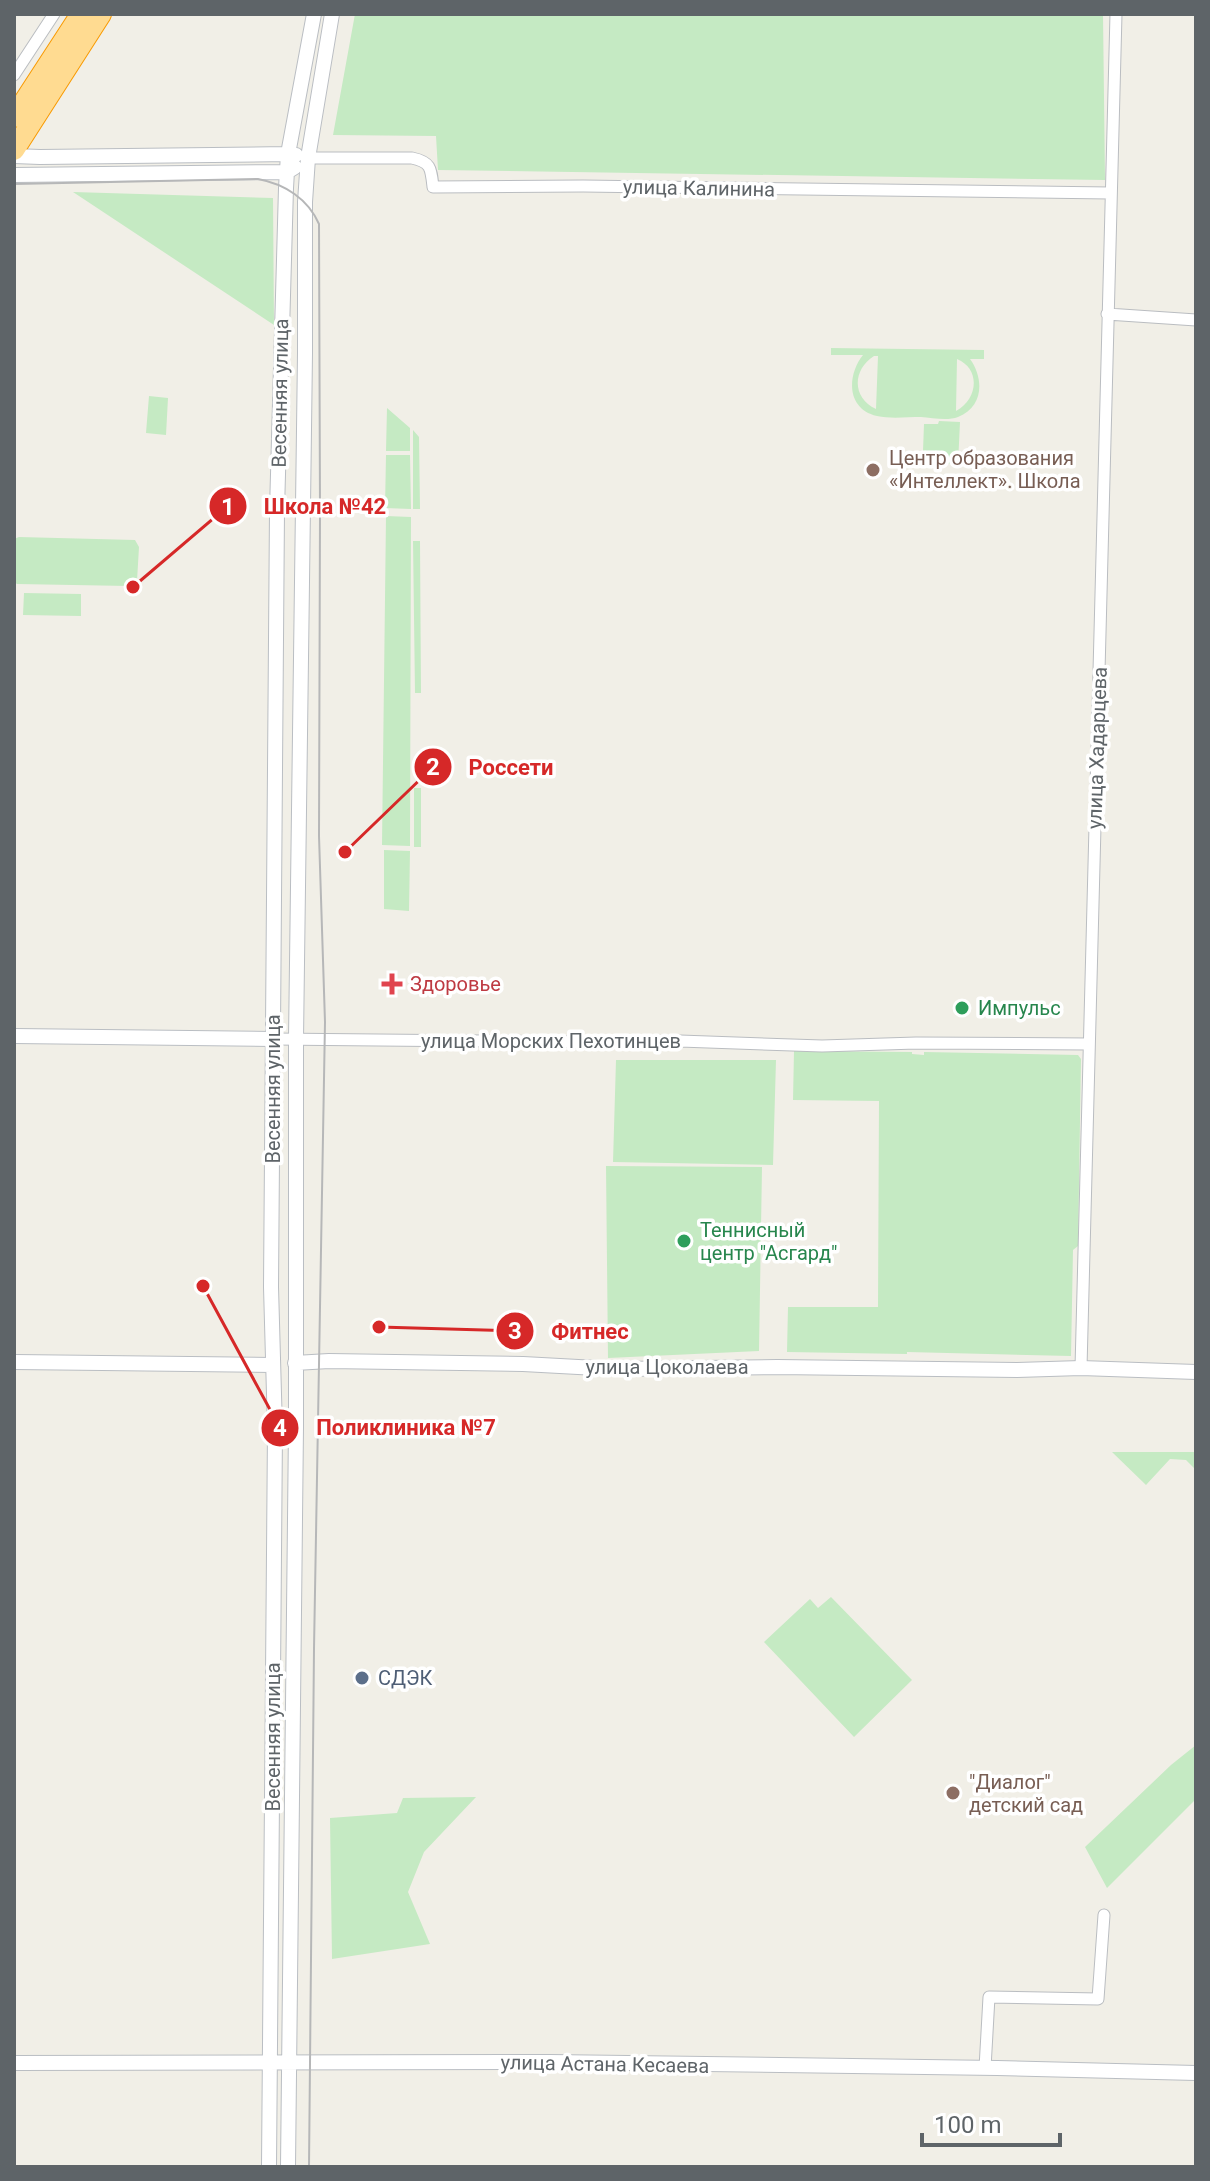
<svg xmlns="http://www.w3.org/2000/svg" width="1210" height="2181" font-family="Roboto,sans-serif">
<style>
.green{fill:#c5eac3;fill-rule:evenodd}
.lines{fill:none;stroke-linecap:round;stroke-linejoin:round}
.street-casing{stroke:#babdc1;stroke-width:13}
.secondary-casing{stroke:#babec3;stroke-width:16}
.highway-casing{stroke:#f99a00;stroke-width:22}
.street{stroke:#fff;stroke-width:11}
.secondary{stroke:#fff;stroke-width:14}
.highway{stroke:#ffdb91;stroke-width:20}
.tram{stroke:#b6b7b8;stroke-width:2}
.education-dot{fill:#8d6e63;stroke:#fff;stroke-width:3}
.health-dot{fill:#e0444e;stroke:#fff;stroke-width:3}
.leisure-dot{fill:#2e9e5b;stroke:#fff;stroke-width:3}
.service-dot{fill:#5c6f8a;stroke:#fff;stroke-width:3}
.labels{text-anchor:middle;stroke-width:7;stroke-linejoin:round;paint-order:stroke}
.street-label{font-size:20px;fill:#5e6468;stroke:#fff}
.education-label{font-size:20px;fill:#785e54;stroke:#fff;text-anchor:start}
.health-label{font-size:20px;fill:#be3a42;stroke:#fff;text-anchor:start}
.leisure-label{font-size:20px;fill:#27864d;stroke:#fff;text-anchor:start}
.service-label{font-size:20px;fill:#4e5e75;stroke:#fff;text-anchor:start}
.leader{fill:none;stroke:#d62828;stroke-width:3}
.callout-dot{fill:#d62828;stroke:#fff;stroke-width:3}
.mark-label{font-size:24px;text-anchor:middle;font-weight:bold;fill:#fff}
.callout-label{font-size:22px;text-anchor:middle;font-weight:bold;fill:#d62828;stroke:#fff;stroke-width:7;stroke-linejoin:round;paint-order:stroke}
</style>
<rect width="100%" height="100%" fill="#f1efe7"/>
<!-- green -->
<path class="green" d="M355,14h748l2,166 -667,-10 -2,-34 -103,-1z
M73,192l200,6 1,127z
M831,348l153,2v9h-14c14,19 14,48 -12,58 -10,4 -26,1 -37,0 -14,0 -31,2 -44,-1 -31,-7 -30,-41 -14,-61h-32zM874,356h4l-2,53c-24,-11 -24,-39 -2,-53zM957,359c24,10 21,40 -1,52z
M149,396l19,2 -2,37 -20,-2z
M387,408l23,20v23h-24z
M939,421l21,1 -2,42 -21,-1 1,-11 -15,-1 1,-27h14z
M413,430l6,7 1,72h-7z
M386,455h24l1,54 -26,-1z
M386,516l25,1 -1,329 -28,-1z
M19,537l116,3 4,7 -2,34 -3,4 -5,1 -112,-2 -3,-2v-43z
M413,541h7l1,152h-6z
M24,593l57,1v22l-58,-1z
M414,788h7v59h-7z
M384,850l26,1 -1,60 -25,-2z
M794,1051l118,1v2l12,1v-3l154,3 3,4 -3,187 -5,4 -2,106 -164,-4v2l-120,-2 1,-45h90l1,-206 -86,-1z
M616,1060h160l-3,105 -160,-3z
M606,1166l156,1 -3,184 -151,7z
M1112,1452h84v18l-10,-10 -16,-1 -24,26z
M831,1597l81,83 -58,57 -90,-95 46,-43 8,9z
M1196,1745v54l-89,89 -22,-41 86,-82z
M476,1797l-52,55 -16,40 22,52 -98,15 -2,-141 67,-5 6,-15z"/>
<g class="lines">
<!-- street casing -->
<g class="street-casing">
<path id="street" d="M14,75l40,-61
M308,158h104c19,4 19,10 21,29l150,-1 527,7
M1107,314l89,6
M273,1039l324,3 83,-1 142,5 94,-3 173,1
M1081,1368l35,-1354
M985,2068l4,-71 109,2 6,-84"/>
</g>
<!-- secondary casing -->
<g class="secondary-casing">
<path id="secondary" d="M14,156l26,1 248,-3 8,1
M14,175l273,-3 8,-5
M14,1036l259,3
M14,1362l258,3
M295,1363l34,-2 194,3 92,5 162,-2 240,3 64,-2 115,4
M14,2063l536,-1 447,6 199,5
M269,2167l6,-737 -4,-143 6,-777 9,-322 2,-34 26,-140
M288,2167l8,-740v-388l9,-686v-151l3,-44 24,-144"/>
</g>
<!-- highway casing -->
<g class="highway-casing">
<path id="highway" d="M14,117l67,-103
M14,150l87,-136"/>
</g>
<!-- street -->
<use href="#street" class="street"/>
<!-- secondary -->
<use href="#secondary" class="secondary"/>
<!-- highway -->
<use href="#highway" class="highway"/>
<!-- tram -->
<path class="tram" d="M14,184l244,-5c27,5 50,20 61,45l1,287 -1,325 6,186 -11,627 -5,518"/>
</g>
<!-- markers -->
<g class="education-dot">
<circle cx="873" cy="470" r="8"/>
<circle cx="953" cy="1793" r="8"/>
</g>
<path class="health-dot" d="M388 972h8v8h8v8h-8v8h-8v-8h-8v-8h8z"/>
<g class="leisure-dot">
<circle cx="962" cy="1008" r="8"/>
<circle cx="684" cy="1241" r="8"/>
</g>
<circle class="service-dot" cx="362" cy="1678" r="8"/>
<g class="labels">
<!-- street labels -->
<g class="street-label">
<text transform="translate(699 188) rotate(1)" y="7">улица Калинина</text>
<text transform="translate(280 393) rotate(-89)" y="7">Весенняя улица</text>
<text transform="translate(1097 748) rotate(-88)" y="7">улица Хадарцева</text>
<text x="551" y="1048">улица Морских Пехотинцев</text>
<text transform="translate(273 1089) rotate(-90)" y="7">Весенняя улица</text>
<text x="667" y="1374">улица Цоколаева</text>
<text transform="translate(273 1737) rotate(-90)" y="7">Весенняя улица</text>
<text transform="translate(605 2064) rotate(1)" y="7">улица Астана Кесаева</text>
</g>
<!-- education labels -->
<g class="education-label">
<text x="889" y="465">Центр образования<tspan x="889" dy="23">«Интеллект». Школа</tspan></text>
<text x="969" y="1789">"Диалог"<tspan x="969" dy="23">детский сад</tspan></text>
</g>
<!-- health labels -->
<g class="health-label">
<text x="410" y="991">Здоровье</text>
</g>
<!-- leisure labels -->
<g class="leisure-label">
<text x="978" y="1015">Импульс</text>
<text x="700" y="1237">Теннисный<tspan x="700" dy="23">центр "Асгард"</tspan></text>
</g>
<!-- service labels -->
<g class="service-label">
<text x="378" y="1685">СДЭК</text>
</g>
</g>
<!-- callouts -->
<path class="leader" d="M133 587L228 506M345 852L433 767M379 1327L515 1331M203 1286L280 1428"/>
<g class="callout-dot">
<circle cx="133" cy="587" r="8"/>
<circle cx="345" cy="852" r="8"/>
<circle cx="379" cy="1327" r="8"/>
<circle cx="203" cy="1286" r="8"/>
<circle cx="228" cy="506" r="20"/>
<circle cx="433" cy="767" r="20"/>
<circle cx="515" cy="1331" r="20"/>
<circle cx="280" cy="1428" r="20"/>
</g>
<g class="mark-label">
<text x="228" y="515">1</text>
<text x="433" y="775">2</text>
<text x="515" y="1339">3</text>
<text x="280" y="1436">4</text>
</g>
<g class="callout-label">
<text x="325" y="514">Школа №42</text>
<text x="511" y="775">Россети</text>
<text x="590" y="1339">Фитнес</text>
<text x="406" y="1435">Поликлиника №7</text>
</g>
<!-- border -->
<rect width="1210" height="2181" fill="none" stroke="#5e6468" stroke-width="32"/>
<!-- scale -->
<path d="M922 2133v12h138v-12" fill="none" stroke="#5e6468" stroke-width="4"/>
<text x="934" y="2133" font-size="24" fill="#5e6468" stroke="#ffffff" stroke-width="6" paint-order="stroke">100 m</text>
</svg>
